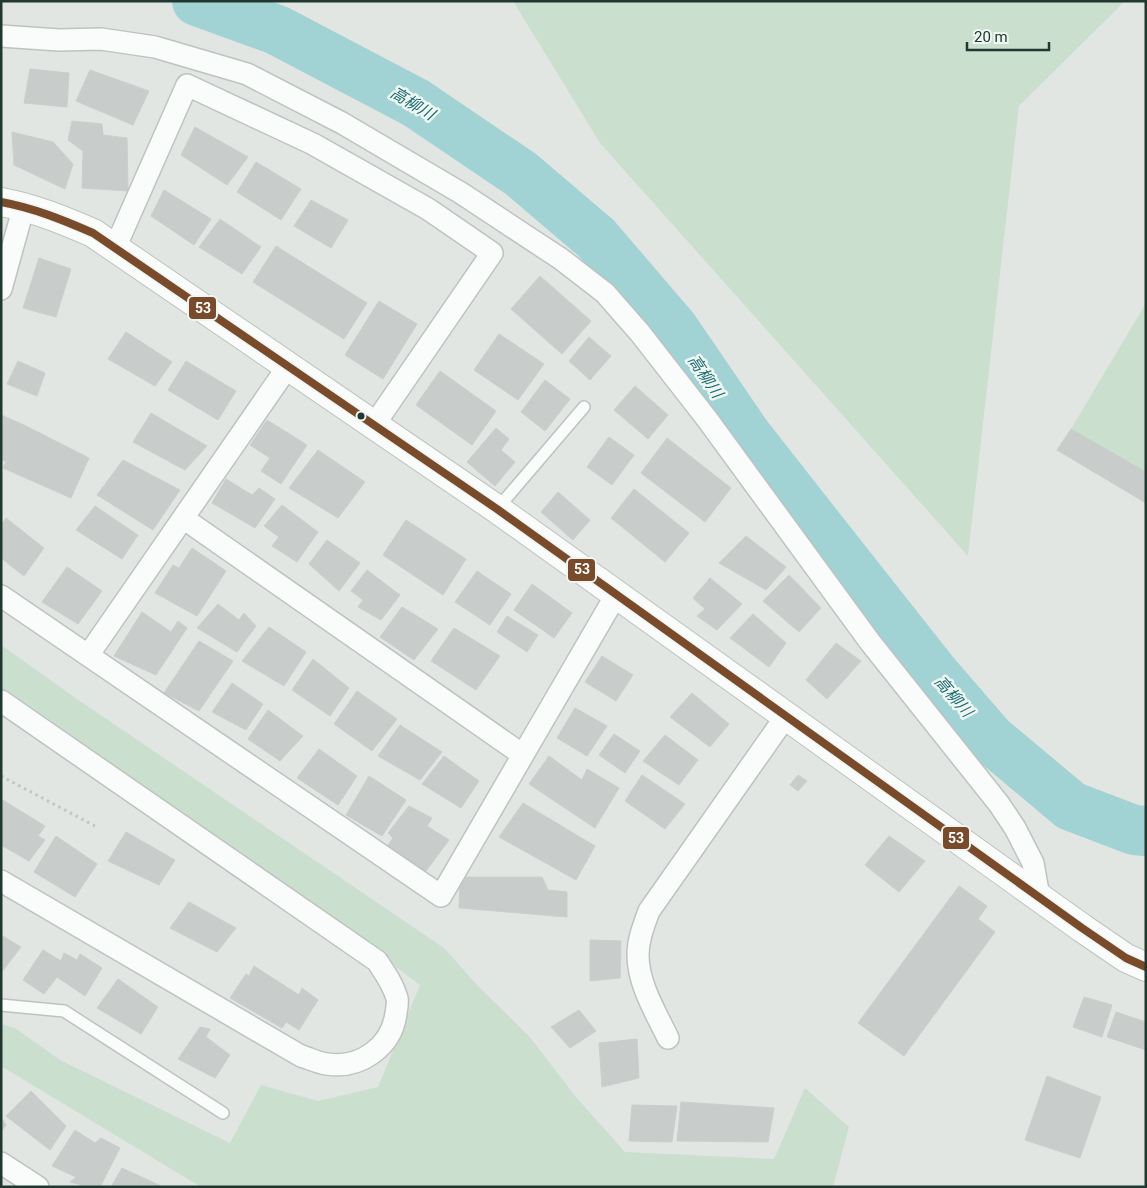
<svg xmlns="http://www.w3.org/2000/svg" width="1147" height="1188" font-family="Roboto,'Noto Sans JP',sans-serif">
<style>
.green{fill:#cadfce}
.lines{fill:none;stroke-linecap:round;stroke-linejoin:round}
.river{stroke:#a1d2d4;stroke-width:50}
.building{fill:#c8cdcb;stroke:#cacfcc}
.lane-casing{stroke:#bec3c0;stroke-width:14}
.street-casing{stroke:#bec3c0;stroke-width:24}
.secondary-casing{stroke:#bdc4c0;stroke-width:30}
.path{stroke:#bfc7c4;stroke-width:3;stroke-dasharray:2.5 4;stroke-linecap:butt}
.lane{stroke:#fafbfb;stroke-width:11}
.street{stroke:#fafbfb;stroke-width:21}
.secondary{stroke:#fafbfb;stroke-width:28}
.bus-1-casing{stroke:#eef6f1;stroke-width:11}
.bus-1{stroke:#7a4b2a;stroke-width:8}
.bus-dot{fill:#20382f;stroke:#eef6f1;stroke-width:2}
.labels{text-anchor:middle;stroke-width:5;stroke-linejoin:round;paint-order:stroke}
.water-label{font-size:16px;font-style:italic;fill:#1c6c72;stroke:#eef6f1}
.line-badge{stroke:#eef6f1;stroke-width:2}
.badge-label{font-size:14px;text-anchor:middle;font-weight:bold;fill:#fff}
</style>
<rect width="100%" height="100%" fill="#e1e6e3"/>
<!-- green -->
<path class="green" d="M513,1h612l-106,105 -51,450 -368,-413z
M1146,303v169l-75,-43z
M1,645l76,54 367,249 33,37 52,51 47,61 49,55 149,7 31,-71 44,39 -16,60h-632l-200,-121v-42l14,4 45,32 170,83 31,-58 57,16 60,-14 42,-102 -128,-96 -291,-201z"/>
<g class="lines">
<!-- river -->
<path class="river" d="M197,1l80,29 139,73 105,71 75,64 78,91 73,107 88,112 98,124 58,67 80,67 63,24 12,1"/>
</g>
<!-- building -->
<path class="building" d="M30,69l39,4 -2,34 -43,-4z
M90,70l59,21 -16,34 -57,-24z
M72,121l30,3 1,11 24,3 1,53 -46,-3 1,-37 -15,-11z
M195,127l53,30 -21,28 -46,-30z
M12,132l41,10 20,22 -8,25 -51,-24z
M256,162l45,27 -20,31 -44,-28z
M164,190l47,29 -17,26 -43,-29z
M311,200l37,20 -17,28 -37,-22z
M220,219l41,28 -19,27 -43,-27z
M276,246l91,57 -23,36 -91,-57z
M39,258l32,11 -15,48 -33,-9z
M540,276l51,45 -29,33 -51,-45z
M379,301l38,23 -34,55 -38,-24z
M126,332l46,30 -17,24 -47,-27z
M499,334l45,30 -26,36 -44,-30z
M589,337l22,19 -21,24 -21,-19z
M18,361l27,12 -8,23 -30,-12z
M186,361l50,30 -18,29 -50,-30z
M440,371l56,40 -24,34 -56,-40z
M545,380l25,19 -25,32 -24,-19z
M635,386l33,29 -20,24 -34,-29z
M151,413l56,33 -22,24 -52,-28z
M1,415l23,10 -18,37 -5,-3z
M267,420l40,25 -26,39 -20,-13 9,-13 -20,-13z
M24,425l65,33 -18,40 -68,-30z
M496,428l13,11 -8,11 14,12 -20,24 -28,-24z
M1071,429l75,43v31l-89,-53z
M609,437l25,18 -22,30 -25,-18z
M667,438l64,50 -26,34 -64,-49z
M318,450l47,32 -27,36 -49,-30z
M123,460l57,30 -27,40 -56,-35z
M226,479l26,16 7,-7 16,11 -20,29 -43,-25z
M634,489l55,44 -24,29 -54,-44z
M558,492l32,28 -17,20 -32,-28z
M282,505l36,27 -21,30 -25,-16 7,-9 -15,-11z
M95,506l43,29 -16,24 -46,-29z
M6,518l38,30 -20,28 -23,-18v-32z
M406,520l60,39 -23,36 -60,-40z
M746,536l40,31 -20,23 -47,-27z
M327,540l33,23 -21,28 -30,-27z
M192,548l34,23 -29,45 -42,-23 18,-28 6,3z
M67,567l35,24 -24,33 -36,-22z
M367,570l33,25 -19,25 -23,-13 5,-7 -12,-9z
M477,571l34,23 -21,31 -35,-23z
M789,575l32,33 -22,24 -36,-31z
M710,578l32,26 -25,26 -20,-14 8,-7 -12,-11z
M532,584l40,29 -18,25 -40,-28z
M218,604l21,16 5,-7 12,13 -19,26 -40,-24z
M402,607l36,22 -24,31 -34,-23z
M142,612l29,20 7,-11 9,7 -31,47 -42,-19z
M753,614l33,29 -17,24 -39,-29z
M507,616l31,19 -11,17 -30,-20z
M269,627l37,25 -22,34 -42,-25z
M454,628l46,28 -24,34 -45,-29z
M199,641l34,20 -34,50 -35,-18z
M836,643l25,18 -34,38 -21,-19z
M602,656l31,19 -17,26 -31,-19z
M313,659l36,29 -19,28 -38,-26z
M232,683l31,21 -17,26 -34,-18z
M357,691l40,28 -25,32 -38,-27z
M692,693l37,31 -19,23 -40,-30z
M575,708l32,18 -20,30 -30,-18z
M268,710l35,26 -23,25 -32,-22z
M400,725l42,27 -22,28 -42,-24z
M614,734l26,17 -15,22 -26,-18z
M665,735l33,25 -19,25 -36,-24z
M319,749l38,27 -19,29 -41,-27z
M444,756l35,25 -18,27 -39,-24z
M549,756l33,24 5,-11 32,19 -24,40 -66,-44z
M642,775l43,29 -20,25 -40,-28z
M798,775l9,6 -9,10 -8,-6z
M369,776l37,24 -24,36 -36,-21z
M1,799l44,27 -7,10 7,4 -16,21 -28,-16z
M523,803l72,43 -19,34 -77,-43z
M409,806l23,12 -5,8 22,14 -23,31 -40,-23 7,-10 -5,-5z
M126,832l49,28 -16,25 -51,-24z
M56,836l41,28 -22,33 -41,-25z
M889,836l36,25 -26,31 -34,-27z
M460,877h82l6,13 19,2v25l-108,-9z
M959,886l28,20 -9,13 17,13 -91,124 -46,-33z
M189,902l47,26 -19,24 -47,-24z
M1,935l20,12 -20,26z
M590,940l31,1 -1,37 -30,3z
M43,950l18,11 3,-8 13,7 3,-6 22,14 -17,28 -28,-19 -13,17 -21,-14z
M254,966l45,29 3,-7 16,12 -19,30 -13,-8 -4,6 -52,-30 16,-24 3,2z
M118,979l40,28 -17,27 -44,-26z
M1084,997l28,8 -10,32 -29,-10z
M579,1010l17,21 -26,17 -19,-21z
M1116,1012l30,10v28l-39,-13z
M200,1027l10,2 -4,8 24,18 -15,23 -37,-19z
M637,1039l2,39 -37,9 -3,-44z
M1047,1076l54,21 -21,61 -55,-18z
M31,1091l35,35 -16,24 -44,-34z
M681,1102l93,6 -6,34 -91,-1z
M632,1105l45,1 -5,36 -43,-1z
M1,1117l5,8 -5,7z
M75,1130l20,13 6,-5 19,10 -20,39h-20l1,-2 -11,-3 6,-5 -24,-11z
M122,1168l39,18 -50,1z"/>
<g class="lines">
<!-- lane casing -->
<g class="lane-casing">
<path id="lane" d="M497,509l87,-102
M1,1005l63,6 159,102"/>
</g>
<!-- street casing -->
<g class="street-casing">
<path id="street" d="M1,36l58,4 42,-1 54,8 92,27 95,49 119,70 100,66 44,34 35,40 67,86 163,223 129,162 16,24 18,35 6,34
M115,248l72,-163 126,59 115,65 64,44 -118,172
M1,289l23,-83
M183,518l340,237
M1,596l440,300 175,-301
M89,654l200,-289
M1,701l376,260c8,12 16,23 20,37 1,5 0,10 -1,15 -4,34 -36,56 -69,51 -9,-1 -18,-6 -26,-8l-300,-175
M668,1038c-12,-25 -30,-54 -30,-83 0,-16 6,-30 11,-44l137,-195
M1,1163l37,24"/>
</g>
<!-- secondary casing -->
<g class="secondary-casing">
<path id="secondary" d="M1,202c33,6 62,18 92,31l404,276 585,419 44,30 20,9"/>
</g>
<!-- path -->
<path class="path" d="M1,776l94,50"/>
<!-- lane -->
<use href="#lane" class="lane"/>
<!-- street -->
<use href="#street" class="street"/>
<!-- secondary -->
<use href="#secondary" class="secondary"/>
<!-- bus-1 casing -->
<g class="bus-1-casing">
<path id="bus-1" d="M1,202c33,6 62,18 92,31l404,276 585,419 44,30 20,9"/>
</g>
<!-- bus-1 -->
<use href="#bus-1" class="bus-1"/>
</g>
<!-- markers -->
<circle class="bus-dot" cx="361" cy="416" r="4.5"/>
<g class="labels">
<!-- water labels -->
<g class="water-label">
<text transform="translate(413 103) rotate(31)" y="6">高柳川</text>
<text transform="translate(706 376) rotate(56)" y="6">高柳川</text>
<text transform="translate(954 696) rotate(49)" y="6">高柳川</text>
</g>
</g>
<g class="line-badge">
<rect x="188" y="296" width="29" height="24" rx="5" fill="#7a4b2a"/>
<rect x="567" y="558" width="29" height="24" rx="5" fill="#7a4b2a"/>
<rect x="942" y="826" width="28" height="24" rx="5" fill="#7a4b2a"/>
</g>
<g class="badge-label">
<text x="203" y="313">53</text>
<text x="582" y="574">53</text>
<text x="956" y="843">53</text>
</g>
<!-- border -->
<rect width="1147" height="1188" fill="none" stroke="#20382f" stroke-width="5"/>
<!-- scale -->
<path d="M967 42v8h82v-8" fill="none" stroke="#20382f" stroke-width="2.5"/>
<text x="974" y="42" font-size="15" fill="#20382f" stroke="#eef6f1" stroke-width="4" paint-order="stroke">20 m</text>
</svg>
